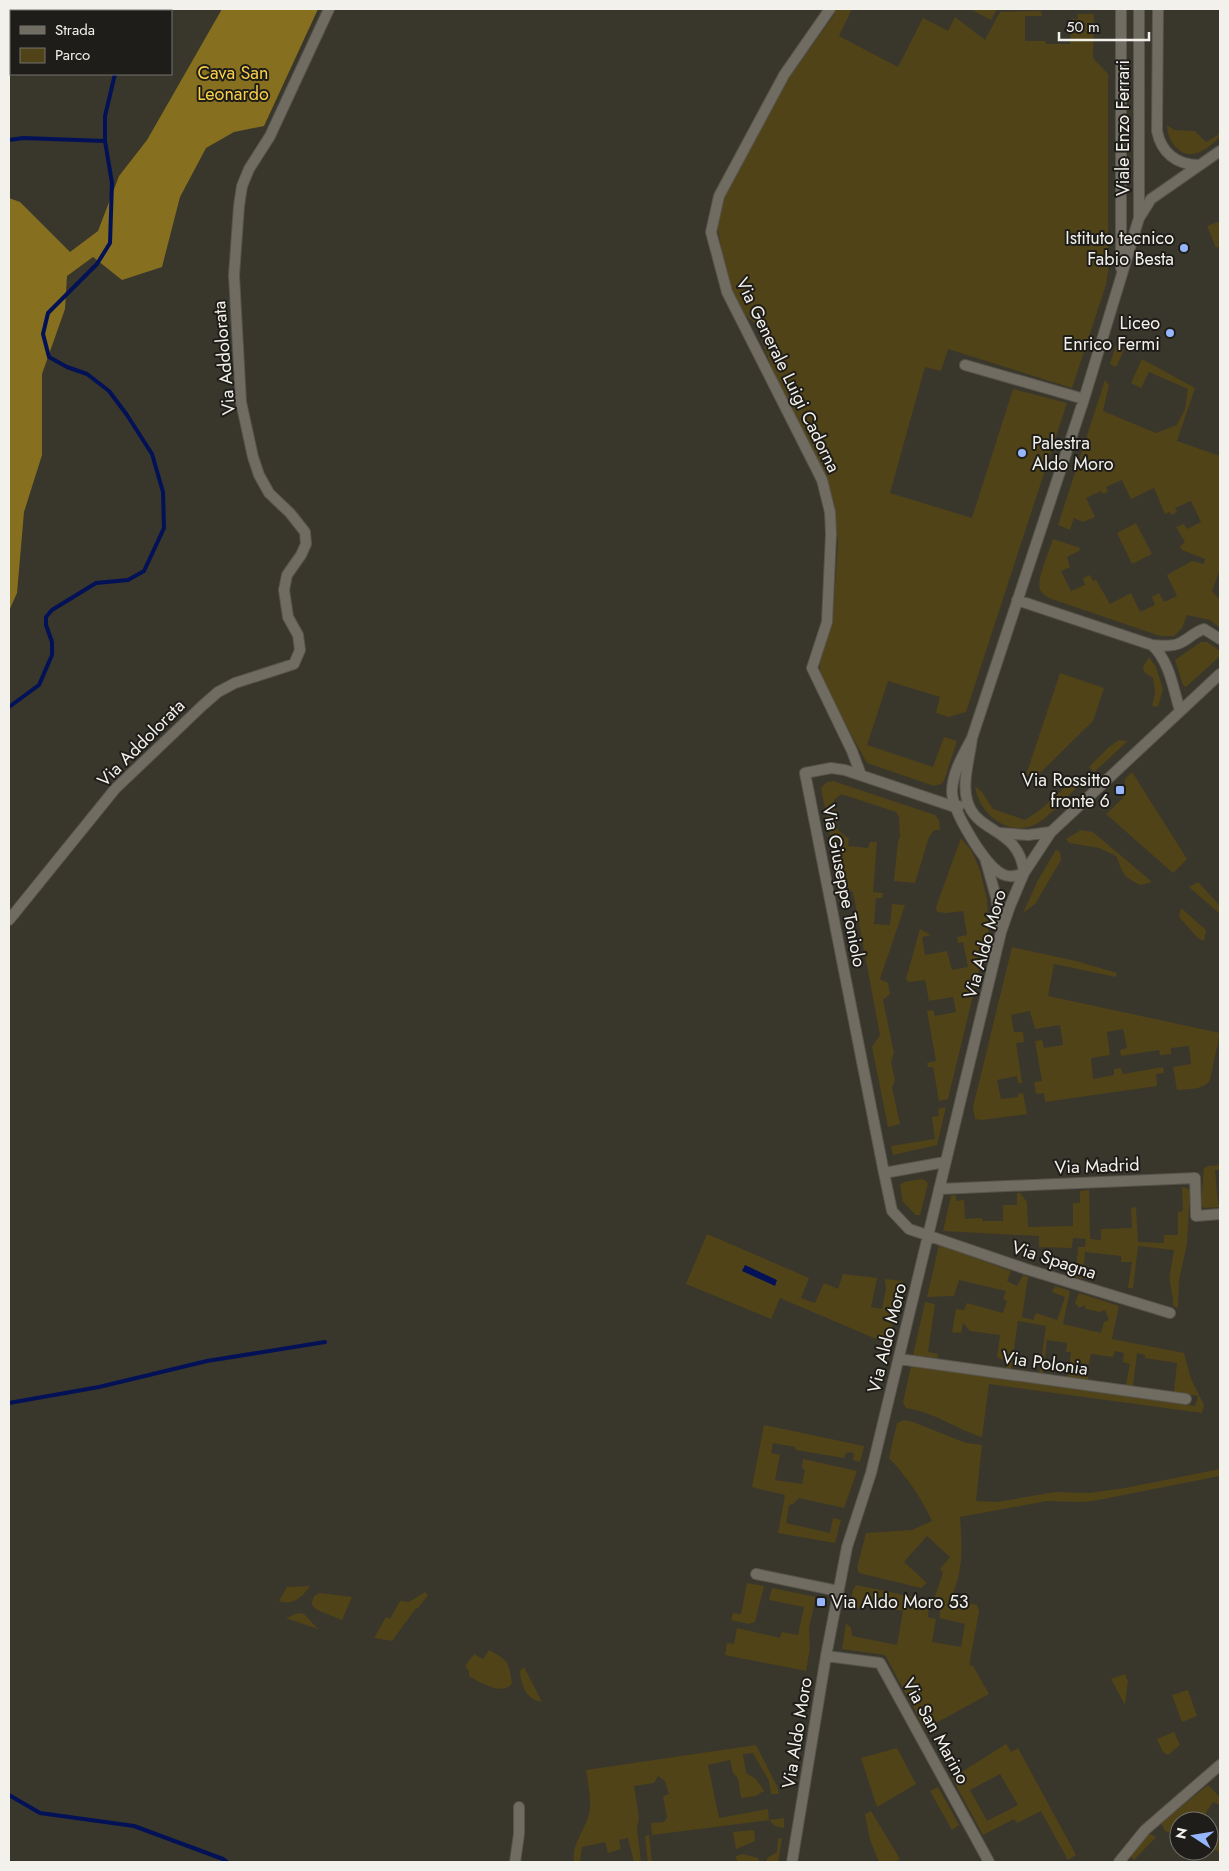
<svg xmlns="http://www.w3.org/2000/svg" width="1229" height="1871" font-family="Jost,sans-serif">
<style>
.green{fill:#514318;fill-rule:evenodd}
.forest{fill:#866f1e}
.water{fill:#031257}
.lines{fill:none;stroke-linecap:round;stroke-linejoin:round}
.stream{stroke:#031257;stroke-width:4}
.minor-casing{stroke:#57544c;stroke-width:12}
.minor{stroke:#706c61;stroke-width:10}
.poi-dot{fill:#96b6fd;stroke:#1f1d19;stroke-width:2}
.labels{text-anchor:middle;stroke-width:4;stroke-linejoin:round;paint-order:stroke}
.park-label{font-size:18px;fill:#f9d047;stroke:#1f1d19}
.street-label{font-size:18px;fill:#f3f1eb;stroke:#1f1d19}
.poi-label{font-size:18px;fill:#f3f1eb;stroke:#1f1d19;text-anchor:end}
</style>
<rect width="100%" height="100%" fill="#39362c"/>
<!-- green -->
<path class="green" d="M836,9h16l-13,27 59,31 25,-49 25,13 7,-14 30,23 15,-28 41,-1 1,5h-17v25h20l1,3h24l2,-25h6v-5h16l-1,44 15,16v198l-2,13 -34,103 -124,-39 -7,22 -16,-4 -35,126 82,25 41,-129 54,14 -101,309 -17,5 -13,-4 4,-16 -52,-16 -21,64 66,22 11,-30 13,4 -13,40 -3,3 -7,2 -67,-23 -44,-79 -3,-13 -1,-11 14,-44 5,-73 -4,-40 -4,-13 -24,-53 -30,-56 -19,-56 -14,-12 -17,-36 -9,-54 5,-25 62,-113 50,-70z
M970,9h27l-6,11z
M1167,125l7,5 21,1 11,11 12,-7 2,-3v5c-6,5 -15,14 -23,16 -17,6 -30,-13 -30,-28z
M1220,221v25l-4,2 -9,-22z
M1116,345l8,5 -8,17 -6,-3z
M1142,359l53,29 -18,53 43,15v113l-8,22 8,9v28l-10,-8 -23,-5 -5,13 -8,8h-14l-111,-38c-3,-2 -7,-5 -9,-8 -4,-10 10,-41 13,-51l27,9 -1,3 -12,6 3,10 -9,4 10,20 14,-6 -2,-7 7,-3 3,6 3,-1 14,24 21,-11 9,19 15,-7 -3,-8 7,-4 5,9 13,-6 -10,-21 25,-14 12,3 1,-5 -23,-9 -2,-4 5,-4 -9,-15 8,-3 3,5 14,-7 -10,-21 -16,7 2,4 -5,3 -2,-3 -5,2 -11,-26 -23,11 -9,-19 -16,7 2,5 -5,2 -2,-3 -15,7 9,19 -12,5 -9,-4 -4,12 -12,-5 47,-145 4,5 -6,26 53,22 21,-8 8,-16 3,-20 -39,-17 -8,16 -10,-5z
M1136,523l16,31 -20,10 -15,-31z
M1201,642h6l13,9v5l-34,31 -3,-2 -8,-25z
M1149,657l7,10 7,22 -5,18 -6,-1 3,-13 -2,-15 -9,-6 -1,-5z
M1060,673l44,15 -11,33 -57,56 -5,2 -4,-3v-4z
M1119,740l9,1 -34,31 -5,-5 19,-19z
M1132,772l55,87 -14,14 -67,-59 17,-16 2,-19z
M1078,780l4,3c-12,10 -31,32 -44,40 -28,16 -59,-8 -63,-37l7,6 11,17 32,11 16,-11 30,-27z
M833,781l102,34 4,5 1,10h-6l-5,7 -14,46 -21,-2 4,-40 2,-4 -1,-20 -3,-5 -55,-18 -7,6 3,29 12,10 -1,7 20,2 2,-6h7l-4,50 10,1 -1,5h-6l-2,26 16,1 2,-21 13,1 -25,74 8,4 2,11 -7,6 11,53 -3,9 4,18 -3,8 8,36 -12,3 -16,-80 8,-12 -27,-143 -13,-7 -19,-97 6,-6z
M1081,830l12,2 59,50 -11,3c-20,-9 -17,-11 -25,-29l-17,-8 -30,-5 -3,-4z
M961,838l10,12 9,20 7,30 2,29 -41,170 -9,2 -6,-34h-5l-1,-4 9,-2 -9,-50 6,-1 2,6 21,-4 -3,-15 -24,4 -4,-21 -16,2 -3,-3 14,-50 11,6 -9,2 3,18 22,-4 5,19 16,-3 -5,-25 -5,1 -1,-6 10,-2 -4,-24 -17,2 -9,-1 -1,-5z
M1056,850l4,2 1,8 -26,44 -12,9 15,-33z
M1198,882l22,24v8l-31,-27z
M1181,908l25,22 -2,11 -6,-3 -19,-21z
M1012,947l64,14 41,12 -1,4 -62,-13 -6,32 172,37 -10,47c-6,10 -22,9 -33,10l-4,-23 18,-3 -2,-18 -18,2v6l-11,1 -1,-5 -38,6 -1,-6 7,-2 -4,-19 -16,3 3,23 -19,3 2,21 21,-4v-6l7,-1 2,6 40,-7 1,6 -8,1 1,12 -112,16 -1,-9 -8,1 -2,-12 8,-1 -7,-40 7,-1 2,8 19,-3 -3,-20 -25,4 -5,-18 -19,4 3,17h9l1,10 -8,1 6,40h-4l-1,-7 -20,4 4,19 17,-2v-3l5,-1 4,21 -45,6 -7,-1 -2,-12z
M946,1107l-9,38 -44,10 -2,-9 44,-7 -3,-22 7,-1 -1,-7z
M1220,1165v5h-5l3,34h2v3l-16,1 -3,-3 3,-37 4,-2z
M922,1179l4,2 2,3 -8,31h-4l-13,-13 -3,-17 4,-3z
M1182,1187l5,1 3,3 -3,53 -8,36 -1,28 -5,-2c1,-7 -2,-16 -3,-24 -1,-10 3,-22 4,-32l-36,-4 -5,42h-5l4,-26h-11v-6l-36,-4 -2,27 -12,-3 1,-4h4l2,-25h7l1,-8 -13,-1 -1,10 -33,-1v-11l-96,-5 8,-35 5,-1v6l8,-1 1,19 17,-1 1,3h20v-16h14v-12h3l7,9 1,25 45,-1v-23h7v-12l9,-1 1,49 11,1v-11l31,-1 -1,-20 5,-1 2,35 26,1v-8h14v-23l5,-1z
M707,1234l102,44 -8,20 14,5 9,-20 14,6 5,-15 34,4 -6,29 11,2 4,-20 -1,-10 18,2 -15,63 -108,-46 -9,21 -85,-35z
M939,1245l72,26 -4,10 10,5 6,-11 5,2 -6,40 11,3 3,-7 21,7 8,-23 -13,-5 3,-6 15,5 -7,33 38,9 3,-11 5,-2 -4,-10 -5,2 -14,-3 -2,-4 -5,3 -4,-5 4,-10 40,13 -7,33 72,14 7,26 13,26 -2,8 -213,-29 -7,53c-26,-8 -48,-25 -76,-29l-3,-5 8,-37 284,40 3,-10 -24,-4 3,-29 -32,-5v-3l-8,-2 -4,33 -7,-1 4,-21 -7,-2 1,-9 -9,-2 -2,6 -22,-3 -2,10 -9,-1 -1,10 9,1v6l-20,-3 3,-25h-5l1,-9 -20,-3 -4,33h-4l7,-47 -28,-5 -7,48 -5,-1 -1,-7 -8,-4 3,-22 -30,-4 -7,-8 -2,10 -9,-1 4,-23 8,1 3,-7 36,10 4,-12 -4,-2 3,-8 -47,-11 -5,16 -27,1z
M925,1302l10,2 -7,48 10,2 -1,4 -24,-3z
M904,1420l9,2 53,21 16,2 -6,56 21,1 58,-10 34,1 36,-5 95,-19v7l-127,25 -15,1 -31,-1 -87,16c2,28 4,56 -10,82l27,6 2,7 -10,53 4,1 16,28 -64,35 -40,-74 -43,-6 4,-25 5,3 1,9 45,9 6,-34 -39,-9 -3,7 -11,-2 3,-17 3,-5 67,14 6,9 -1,9 8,2 -4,23 29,5 4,-23 -25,-6 -1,-16 -4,-6 8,-23 -3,-4 10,-12 -23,-21 -23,26 23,21 -6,5 -62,-15 -2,-5 9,-35 46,-3 20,-9c-11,-24 -25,-44 -43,-63l8,-35z
M764,1425l100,21 -4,16 -7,-2 1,-7 -7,-1 -3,6 -48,-8 -1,-3 -22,-4 -2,10 9,2 -5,25 27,4 3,-14 -3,-2 1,-9 54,12 -13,37 -45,-10 -6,6 -4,1 -3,18 44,10 3,-15 8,2 -6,23 -57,-10 7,-38 -33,-8z
M747,1583l17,3 -9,36 -6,2 -18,-4 2,-7 8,1z
M310,1586c-7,11 -18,20 -31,15l8,-14z
M772,1588l44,9 -7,31 1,20 -4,23 -81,-16 2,-12 7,1 3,-16 43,10 2,-6 16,3 6,-28 -35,-7z
M425,1592l3,3 -10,13h-2l-24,33 -18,-3 12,-21 4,2 10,-18 9,1z
M320,1593l32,4 -10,23 -25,-10 -5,-5c0,-6 1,-10 8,-12z
M298,1613l6,1 14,15 -32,-11z
M489,1650c20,11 19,11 23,33 -8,14 -33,-1 -43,-7v-5l-4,-5 9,-12 9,5z
M524,1667l18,35c-16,-2 -21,-17 -22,-31z
M1125,1674l3,7 -3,24 -14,-26z
M1188,1690l9,26 -15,6 -10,-27z
M1174,1732l6,13 -12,10 -5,-3 -6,-13z
M1006,1744l5,8 7,-4 58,107 -8,5 -27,-49 -24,12 -3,-4 -31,16 -31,-57zM1000,1774l18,31 -31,16 -17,-31z
M756,1745l21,41 2,8h-8l-2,-13 -16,-28 -10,1 3,19 10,6 8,12 -9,5 -14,2 -3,-20 -5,-5 -3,-13 -22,5 11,53 49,-9 1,11 15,-2v10l-9,-2 -6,-6 -117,15 -1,-12 13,-1 3,-4 -4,-22 6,-2 -4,-13 -7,-5 -4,7 -20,3 5,31 -2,12 4,33h-7l-6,-24 -9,2 2,9 -13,4 -3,-11 -23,5 -2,15h-6c-3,-17 11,-32 15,-48 3,-14 -1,-30 -3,-44z
M897,1748l19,36 -39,23 -16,-49z
M1208,1785l12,12v8l-7,-3 -12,19 -7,-4 -2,4h-13v15l-14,-5 -4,-8z
M938,1787l21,38 -7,5 -22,-39z
M871,1811l29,48 -6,3h-15l-9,-22 -5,-26z
M754,1830l1,11 -19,8 -3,-17z
M1148,1833l8,4 -22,23 -5,-5z
M1220,1833v16l-1,3 -10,-6 3,-9 5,2z
M649,1835l3,27h-4l-3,-26z
M778,1838l4,1 -4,23h-11v-4l10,-6z
M743,1854l15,4 1,4h-22l-1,-6z"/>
<!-- forest -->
<path class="forest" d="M9,9h54l-3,2h-49v33l-2,1z
M222,9h96l-54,117 -30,6 -28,16 -26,49 -18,70 -40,13 -29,-23 -26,19 -2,33 -23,65v81l-18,57 -7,81 -8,18v-413l11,4 50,50 28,-21 21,-55 28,-36z"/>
<!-- water -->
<path class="water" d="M745,1265l32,15 -2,6 -33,-15z"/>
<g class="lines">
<!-- stream -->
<path class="stream" d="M165,11l4,-2
M9,140l14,-2 82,3
M9,707l30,-22 13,-30v-13l-6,-17v-8l6,-7 44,-27 32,-3 16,-9 20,-43 -1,-36 -11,-38 -25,-39 -18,-24 -22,-17 -20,-7 -18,-10 -6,-23 5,-21 49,-49 13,-21 2,-60 -7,-42v-25l10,-42
M9,1403l90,-16 108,-26 118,-19
M9,1795l31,18 94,13 89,33 4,3"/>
<!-- minor casing -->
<g class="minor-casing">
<path id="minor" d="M830,9l-46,66 -65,121 -8,36 16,60 95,188 8,32 1,22 -4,88 -15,46 40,83 9,24
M1158,9l-1,122c4,21 19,34 42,34
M1139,218v-209
M1121,268v-259
M965,365l119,34
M1017,600l135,45c9,1 20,2 28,-2 9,-4 14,-11 24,-14l16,10
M1152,645c18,17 21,43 28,66
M972,738c-2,18 -10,44 -5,62 9,35 52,26 57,73 -7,3 -15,5 -22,1 -18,-10 -49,-62 -50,-82 0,-19 11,-37 20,-54l112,-339 55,-181 12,-19 69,-48
M1000,833l28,2 23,-3
M985,858l11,39 5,32
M9,920l106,-131 87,-83 16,-14 17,-9 59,-19 6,-14 -2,-15 -10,-18 -4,-27 3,-15 14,-20 5,-11 -1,-12 -15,-19 -21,-20 -10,-18 -6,-18 -12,-55 -7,-127 5,-69 3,-20 7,-17 21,-33 59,-127
M945,1162l-61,11 8,38 17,18 117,40 144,44
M884,1173l-79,-400 26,-5 14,2 110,37 4,-1
M939,1189l256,-11 1,38 24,-2
M899,1359l287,40
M756,1574l82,17
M826,1656l54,7 109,199
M515,1862l4,-28v-27
M792,1862l34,-206 21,-109 24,-74 130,-541 9,-26 14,-33 27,-41 169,-158
M1119,1862l26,-32 75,-65"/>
</g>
<!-- minor -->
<use href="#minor" class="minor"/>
</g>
<!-- markers -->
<g class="poi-dot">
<circle cx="1184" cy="248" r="5"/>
<circle cx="1170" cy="333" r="5"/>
<circle cx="1022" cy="453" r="5"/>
<rect x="1115" y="785" width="10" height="10" rx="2.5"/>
<rect x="816" y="1597" width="10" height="10" rx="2.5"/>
</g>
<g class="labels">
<!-- park labels -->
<g class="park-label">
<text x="233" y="79">Cava San<tspan x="233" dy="21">Leonardo</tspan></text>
</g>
<!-- street labels -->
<g class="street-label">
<text transform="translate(1123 128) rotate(-90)" y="6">Viale Enzo Ferrari</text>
<text transform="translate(224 358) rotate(-95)" y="6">Via Addolorata</text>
<text transform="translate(788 375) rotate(64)" y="6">Via Generale Luigi Cadorna</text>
<text transform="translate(141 743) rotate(-45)" y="6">Via Addolorata</text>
<text transform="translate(844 886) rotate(79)" y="6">Via Giuseppe Toniolo</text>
<text transform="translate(985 944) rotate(-74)" y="6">Via Aldo Moro</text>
<text transform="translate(1097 1166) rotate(-2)" y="6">Via Madrid</text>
<text transform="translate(1054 1260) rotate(18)" y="6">Via Spagna</text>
<text transform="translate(887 1338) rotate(-76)" y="6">Via Aldo Moro</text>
<text transform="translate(1045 1363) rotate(8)" y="6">Via Polonia</text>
<text transform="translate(936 1731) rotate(61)" y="6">Via San Marino</text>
<text transform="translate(797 1733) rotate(-81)" y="6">Via Aldo Moro</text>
</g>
<!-- poi labels -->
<g class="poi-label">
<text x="1174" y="244">Istituto tecnico<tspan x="1174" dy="21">Fabio Besta</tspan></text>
<text x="1160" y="329">Liceo<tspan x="1160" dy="21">Enrico Fermi</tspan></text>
<text x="1032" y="449" text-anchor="start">Palestra<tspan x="1032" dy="21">Aldo Moro</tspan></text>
<text x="1110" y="786">Via Rossitto<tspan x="1110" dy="21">fronte 6</tspan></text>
<text x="831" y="1608" text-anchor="start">Via Aldo Moro 53</text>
</g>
</g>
<!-- border -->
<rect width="1229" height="1871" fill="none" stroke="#f3f1eb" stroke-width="20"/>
<!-- legend -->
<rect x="10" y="10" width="162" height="65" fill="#1f1d19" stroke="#74726d"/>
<rect x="20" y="26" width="25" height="8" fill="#706c61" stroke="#74726d"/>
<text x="55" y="35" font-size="15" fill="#f3f1eb">Strada</text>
<rect x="20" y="48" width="25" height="15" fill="#514318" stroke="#74726d"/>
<text x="55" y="60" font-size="15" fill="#f3f1eb">Parco</text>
<!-- north arrow -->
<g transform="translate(1194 1836) rotate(282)"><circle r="24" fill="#1f1d19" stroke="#74726d"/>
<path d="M0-4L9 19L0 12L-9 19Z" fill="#96b6fd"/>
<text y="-8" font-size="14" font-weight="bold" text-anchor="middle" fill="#f3f1eb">N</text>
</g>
<!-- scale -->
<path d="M1059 32v8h90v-8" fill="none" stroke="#f3f1eb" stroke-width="2.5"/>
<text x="1066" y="32" font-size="15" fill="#f3f1eb" stroke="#1f1d19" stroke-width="4" paint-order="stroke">50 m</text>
</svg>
